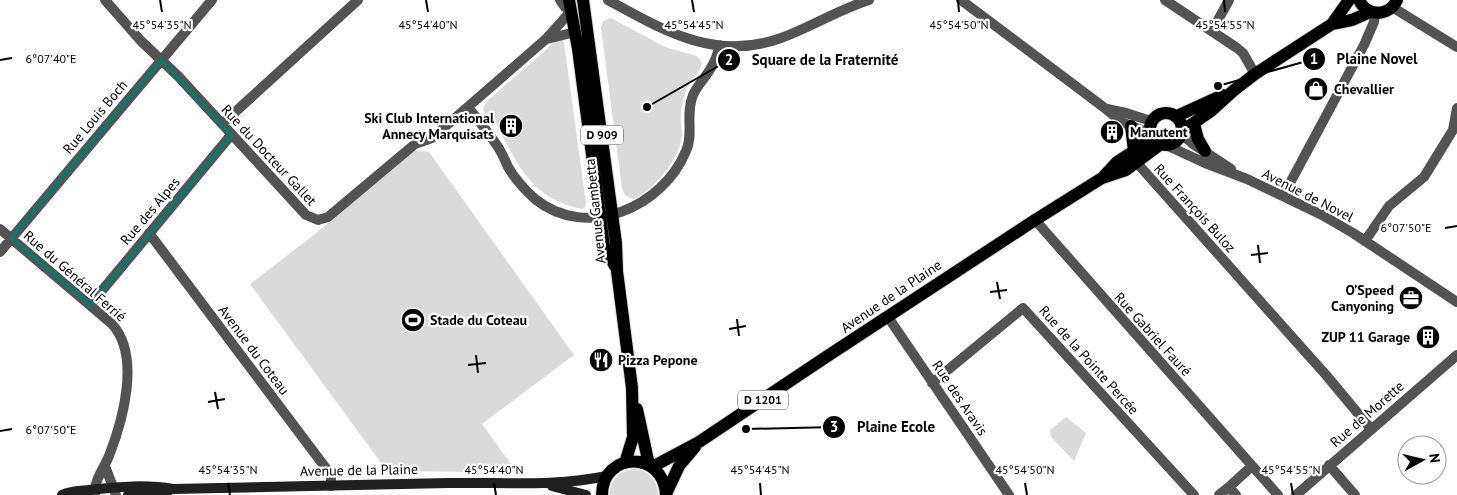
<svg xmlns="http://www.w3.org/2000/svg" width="1457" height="495" font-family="'PT Sans',sans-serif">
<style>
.green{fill:#dadada}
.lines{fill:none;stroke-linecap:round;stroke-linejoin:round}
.primary-casing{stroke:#dbdbdb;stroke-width:14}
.street{stroke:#535353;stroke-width:10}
.secondary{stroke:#202020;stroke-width:10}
.primary{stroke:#000;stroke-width:12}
.marked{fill:none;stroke:#0f766e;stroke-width:4;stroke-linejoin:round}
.ticks{fill:none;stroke:#000;stroke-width:2}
.labels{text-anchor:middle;stroke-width:4.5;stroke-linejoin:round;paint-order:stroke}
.shield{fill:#fff;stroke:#4c4c4c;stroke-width:1}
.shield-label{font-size:12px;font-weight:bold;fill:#000}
.poi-label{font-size:14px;font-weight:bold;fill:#000;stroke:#fff;text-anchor:start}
.street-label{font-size:14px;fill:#000;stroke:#fff}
.ticks-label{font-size:12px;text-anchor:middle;fill:#000;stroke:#fff;stroke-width:4.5;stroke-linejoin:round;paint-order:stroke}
.leader{fill:none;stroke:#000;stroke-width:2}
.callout-dot{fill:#000;stroke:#fff;stroke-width:2}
.mark-label{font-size:15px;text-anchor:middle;font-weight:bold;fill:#fff}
.callout-label{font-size:15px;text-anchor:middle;font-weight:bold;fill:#000;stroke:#fff;stroke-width:4.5;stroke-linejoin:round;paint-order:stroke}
</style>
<rect width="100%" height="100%" fill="#fff"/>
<!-- green -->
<path class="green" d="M611,18l54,29 32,9 5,7c-1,9 -13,18 -17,30 -2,9 -5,19 -4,27 0,6 1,11 1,16 -2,22 -28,55 -49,63l-8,-4 -3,-7 -21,-160 2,-7z
M557,40h6l1,3 22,160 -1,4 -3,2c-51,-10 -65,-45 -86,-86l-3,2 -10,-15 3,-8z
M412,150l17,2 145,203 -92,69 31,43 -34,1 -5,4 -87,-1 -137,-187 65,-50z
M1066,417l20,16 -12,28 -23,-24 -1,-7z
M632,469c15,0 26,10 26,26h-49c1,-14 9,-23 23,-26z"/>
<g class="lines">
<!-- primary casing -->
<g class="primary-casing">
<path id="primary" d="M569,0l9,49 26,197 11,20
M583,0l33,243 1,28 15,117 1,49 -8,26
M1359,0c8,17 30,17 38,0
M1332,24l17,-24
M1150 129a16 16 0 1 1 32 0a16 16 0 1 1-32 0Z
M1177,116l46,-21
M1194,124l4,15 7,12
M1131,126l3,25
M1182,131l29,-20 22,-20 22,-17 77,-50 20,-4 18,-8
M1104,176l13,-14 17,-11 18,-14
M637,409l12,56
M652,467l47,-25 127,-85 209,-137 67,-42 24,-8 35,-26
M666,494l13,-28 16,-19
M602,495c0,-44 62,-45 64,0"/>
</g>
<!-- street -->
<path class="street" d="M105,0l36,41 37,35 128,139 12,5 10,-3 87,-73 17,-6 114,-99 25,-28 -6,-4 -5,-7
M608,0c55,30 107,62 173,38 30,-11 57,-28 88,-38
M961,0l145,109 16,13 29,12
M1165,0l72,48 6,5 12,21
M1392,7l65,40
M1212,31l17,-31
M547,39l28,-7
M468,107c10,13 21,26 30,40 4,6 7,13 10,20 7,12 17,23 27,32 52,42 128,8 151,-48 8,-17 -1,-36 7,-56 5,-11 14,-19 19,-29 4,-6 6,-14 8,-21
M1107,109l19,4 25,8
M222,124l136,-124
M1181,134l12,10 38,25
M1166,145l39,18 42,16 75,36 31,18 104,69
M1137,163l189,212 45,54
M1283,196l81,-151 10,-23 1,-9
M1035,220l243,275
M0,229l112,95c29,32 11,96 -3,132 -5,12 -16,26 -14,39
M149,233l182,242v11
M1365,241l24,-35 35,-29 29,-47 4,-22
M0,252l212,-252
M90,305l141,-170
M888,317l121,178
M932,383l91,-75 171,187
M1329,465l26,30
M105,466l11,29
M1219,495l10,-8
M1236,495l-7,-8 23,-21
M1296,495l161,-140"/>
<!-- secondary -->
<path class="secondary" d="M552,486l34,9
M62,495c8,-4 19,-4 27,-5 29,-3 56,-6 84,-1 92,-2 183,-4 275,-6 54,-1 106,4 159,-7
M128,495l27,-1 15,-4"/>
<!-- primary -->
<use href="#primary" class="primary"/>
</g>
<!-- marked area -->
<path class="marked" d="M161,60l70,75 -141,170 -79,-67z"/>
<!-- ticks -->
<path class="ticks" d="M160,0l2,12M426,0l2,12M692,0l2,12M958,0l1,12M1224,0l1,12M0,60l12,-2M1445,228l12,-2M1258,245l2,18M1251,255l17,-2M997,282l3,17M990,292l17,-2M737,319l2,17M729,329l17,-3M476,355l2,18M468,365l18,-2M215,392l3,17M208,402l17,-3M0,431l12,-2M228,483l2,12M494,483l2,12M760,483l1,12M1025,483l2,12M1291,483l2,12"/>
<!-- icons -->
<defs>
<g id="shop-disc" transform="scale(1.25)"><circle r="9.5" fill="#000" stroke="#fff"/><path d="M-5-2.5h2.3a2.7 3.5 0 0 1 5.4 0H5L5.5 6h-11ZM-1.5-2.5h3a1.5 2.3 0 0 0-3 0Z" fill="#fff"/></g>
<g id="building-disc" transform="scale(1.25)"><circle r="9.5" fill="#000" stroke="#fff"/><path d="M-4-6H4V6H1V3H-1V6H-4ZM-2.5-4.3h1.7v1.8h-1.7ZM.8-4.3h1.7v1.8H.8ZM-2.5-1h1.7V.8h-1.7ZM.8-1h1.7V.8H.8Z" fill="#fff"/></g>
<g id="office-disc" transform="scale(1.25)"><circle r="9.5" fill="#000" stroke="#fff"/><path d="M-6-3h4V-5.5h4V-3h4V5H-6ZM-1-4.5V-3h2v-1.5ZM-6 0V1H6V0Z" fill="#fff"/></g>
<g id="stadium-disc" transform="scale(1.25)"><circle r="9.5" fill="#000" stroke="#fff"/><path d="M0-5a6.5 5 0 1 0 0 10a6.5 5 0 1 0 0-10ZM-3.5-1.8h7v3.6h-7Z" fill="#fff"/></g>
<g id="restaurant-disc" transform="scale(1.25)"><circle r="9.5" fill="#000" stroke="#fff"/><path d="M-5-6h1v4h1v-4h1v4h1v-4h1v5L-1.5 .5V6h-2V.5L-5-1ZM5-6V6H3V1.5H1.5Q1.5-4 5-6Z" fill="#fff"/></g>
</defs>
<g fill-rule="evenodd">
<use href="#shop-disc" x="1316" y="89"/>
<use href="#building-disc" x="511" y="126"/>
<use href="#building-disc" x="1112" y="132"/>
<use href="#office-disc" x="1411" y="298"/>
<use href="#stadium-disc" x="413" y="320"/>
<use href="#building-disc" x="1428" y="337"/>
<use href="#restaurant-disc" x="601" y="360"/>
</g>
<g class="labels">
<!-- shield labels -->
<g class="shield">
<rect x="581" y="125.5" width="42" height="19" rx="4"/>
<rect x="738" y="390.5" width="50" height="19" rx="4"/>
</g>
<g class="shield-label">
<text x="602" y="139">D 909</text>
<text x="763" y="404">D 1201</text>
</g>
<!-- poi labels -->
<g class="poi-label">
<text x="1334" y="94">Chevallier</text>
<text x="494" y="123" text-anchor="end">Ski Club International<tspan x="494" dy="16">Annecy Marquisats</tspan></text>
<text x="1130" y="137">Manutent</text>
<text x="1394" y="295" text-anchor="end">O’Speed<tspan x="1394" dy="16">Canyoning</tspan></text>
<text x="430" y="325">Stade du Coteau</text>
<text x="1410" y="342" text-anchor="end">ZUP 11 Garage</text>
<text x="618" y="365">Pizza Pepone</text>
</g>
<!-- street labels -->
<g class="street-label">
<text transform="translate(95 117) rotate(-50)" y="5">Rue Louis Boch</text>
<text transform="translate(269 155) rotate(47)" y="5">Rue du Docteur Gallet</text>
<text transform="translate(1308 195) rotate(27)" y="5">Avenue de Novel</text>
<text transform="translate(1195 208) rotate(48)" y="5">Rue François Buloz</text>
<text transform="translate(150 211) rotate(-50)" y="5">Rue des Alpes</text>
<text transform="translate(595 211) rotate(-96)" y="5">Avenue Gambetta</text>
<text transform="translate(75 276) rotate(41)" y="5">Rue du Général Ferrié</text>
<text transform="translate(891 296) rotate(-34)" y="5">Avenue de la Plaine</text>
<text transform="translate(1153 334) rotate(48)" y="5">Rue Gabriel Fauré</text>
<text transform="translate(254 350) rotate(53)" y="5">Avenue du Coteau</text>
<text transform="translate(1089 360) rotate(48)" y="5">Rue de la Pointe Percée</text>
<text transform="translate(960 398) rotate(56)" y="5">Rue des Aravis</text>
<text transform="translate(1367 414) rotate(-41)" y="5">Rue de Morette</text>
<text transform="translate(359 470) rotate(-1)" y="5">Avenue de la Plaine</text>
</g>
</g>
<g class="ticks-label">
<text x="162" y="29">45°54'35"N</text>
<text x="428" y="29">45°54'40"N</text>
<text x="694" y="29">45°54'45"N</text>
<text x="959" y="29">45°54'50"N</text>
<text x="1225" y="29">45°54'55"N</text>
<text x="51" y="63">6°07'40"E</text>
<text x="1406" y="232">6°07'50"E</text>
<text x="51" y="434">6°07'50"E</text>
<text x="228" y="474">45°54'35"N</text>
<text x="494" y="474">45°54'40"N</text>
<text x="760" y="474">45°54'45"N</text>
<text x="1025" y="474">45°54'50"N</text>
<text x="1291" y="474">45°54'55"N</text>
</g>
<!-- callouts -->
<path class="leader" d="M1218 86L1314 59M647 107L729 60M746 429L834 427"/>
<g class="callout-dot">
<circle cx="1218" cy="86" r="5"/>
<circle cx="647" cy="107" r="5"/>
<circle cx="746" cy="429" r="5"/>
<circle cx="1314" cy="59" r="12"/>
<circle cx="729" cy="60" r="12"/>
<circle cx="834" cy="427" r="12"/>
</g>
<g class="mark-label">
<text x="1314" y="64">1</text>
<text x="729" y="65">2</text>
<text x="834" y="432">3</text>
</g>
<g class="callout-label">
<text x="1377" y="64">Plaine Novel</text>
<text x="825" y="65">Square de la Fraternité</text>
<text x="896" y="432">Plaine Ecole</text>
</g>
<!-- north arrow -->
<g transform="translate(1422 460) rotate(82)"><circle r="24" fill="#ffffff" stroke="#999999"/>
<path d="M0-4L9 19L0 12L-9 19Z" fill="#000000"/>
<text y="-8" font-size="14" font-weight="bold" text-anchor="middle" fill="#000000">N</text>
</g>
</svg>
